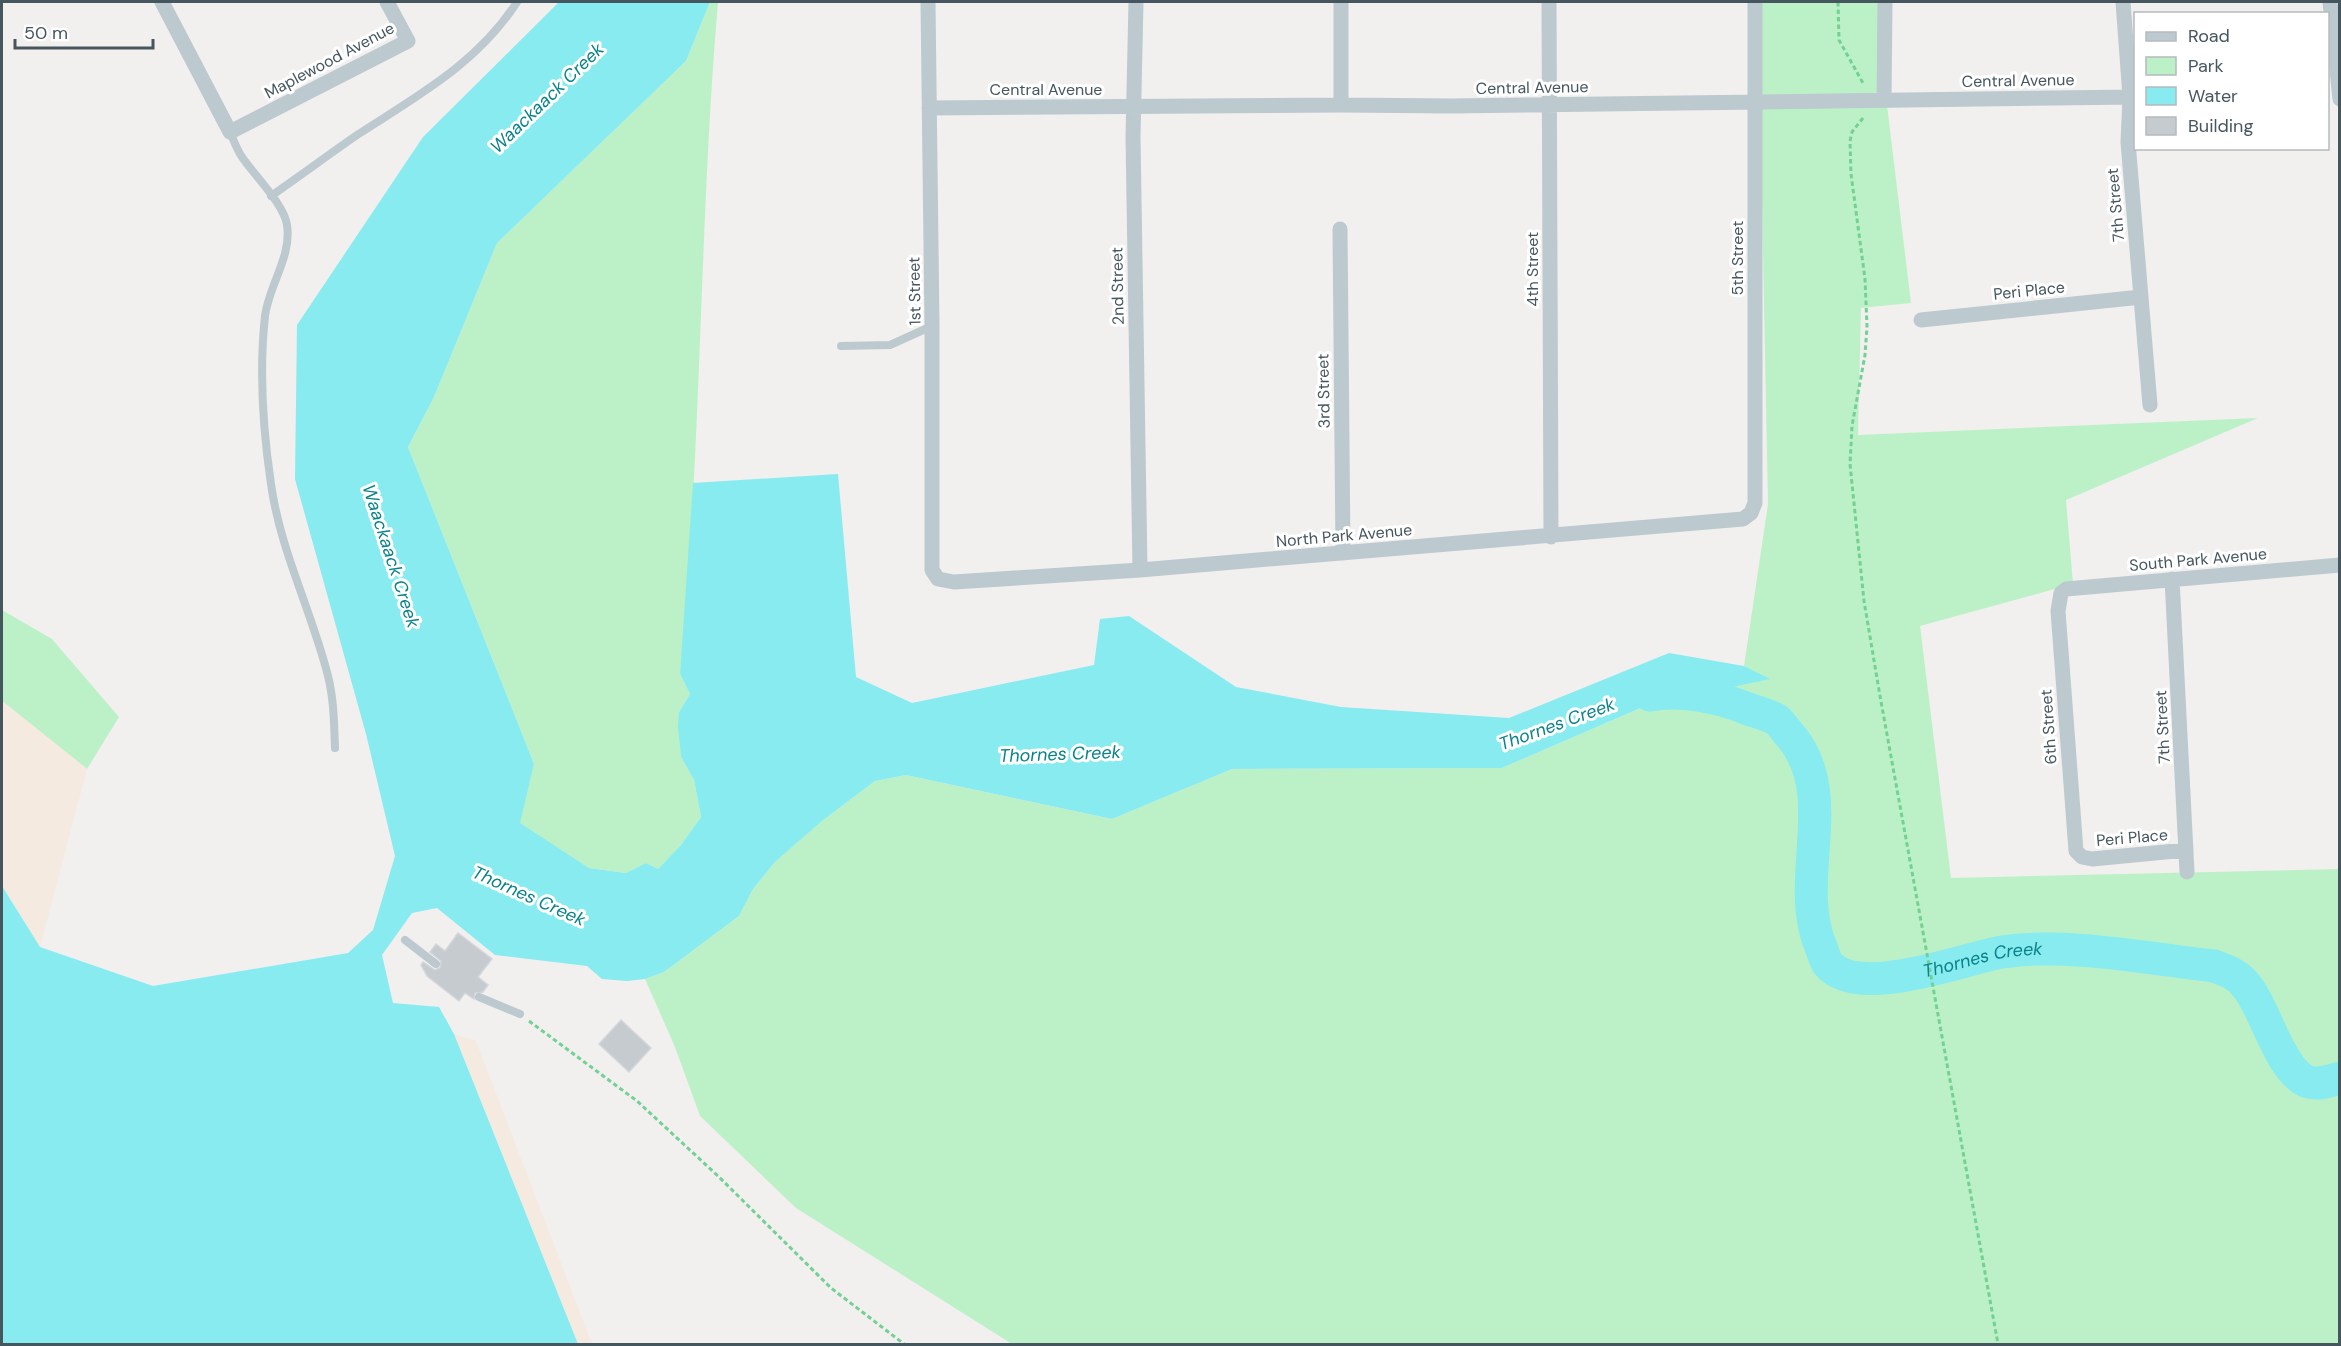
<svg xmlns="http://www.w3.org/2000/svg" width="2341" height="1346" font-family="'DM Sans',sans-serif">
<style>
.green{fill:#bcf1c8}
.sand{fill:#f4eadf}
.water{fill:#87ebf0}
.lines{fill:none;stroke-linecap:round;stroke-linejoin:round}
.river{stroke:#87ebf0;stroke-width:33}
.building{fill:#c6cbcf;stroke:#d3d6db;stroke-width:1.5}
.path{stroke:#72d193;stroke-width:3;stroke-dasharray:4.5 3;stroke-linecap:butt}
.service{stroke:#bcc9cf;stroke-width:8}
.minor{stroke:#bcc9cf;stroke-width:15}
.labels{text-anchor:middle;stroke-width:6;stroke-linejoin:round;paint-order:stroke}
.street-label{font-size:16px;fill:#46565e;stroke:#fff}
.water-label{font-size:18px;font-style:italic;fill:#098289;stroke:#fff}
</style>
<rect width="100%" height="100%" fill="#f2efef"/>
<!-- green -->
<path class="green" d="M710,2h8c-19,223 -16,448 -38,672l10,20 -11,18 2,45 13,23 7,37 -20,28 -23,24 -12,-6 -20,10 -37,-5 -70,-45 15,-59 -126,-317 26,-50 63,-154 189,-182z
M1758,2h132l-4,95 25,206 -50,5 -3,127 400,-17 -192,82 7,84 -153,42 31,252 388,-9v475h-1327l-216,-136 -96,-92 -25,-69 -30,-68 19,-7 75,-56 14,-27 22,-27 47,-41 53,-40 31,-6 206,44 120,-50 270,-1 143,-62 123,-27 -24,-13 24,-162z
M2,610l50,29 67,78 -32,52 -85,-68z"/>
<!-- sand -->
<path class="sand" d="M2,701l85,68 -47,178 -38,-61z
M454,1034l22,7 116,303h-14z"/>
<!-- water -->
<path class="water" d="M559,2h151l-24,59 -189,182 -63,154 -26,50 126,317 -14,59 69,45 37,5 20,-10 12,6 23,-24 20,-28 -7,-37 -13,-23 -3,-30 1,-15 11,-18 -10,-20 13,-191 145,-9 18,203 56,26 182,-38 6,-46 29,-3 107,71 105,20 168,11 160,-65 75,13 26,13 -125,27 -143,62 -270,1 -120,50 -206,-44 -31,6 -53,40 -47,41 -22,27 -14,27 -75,56 -19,7 -18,2 -25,-2 -15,-13 -92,-11 -58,-47 -25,5 -30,42 11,48 46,4 15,27 124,310h-576v-458l38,61 113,39 195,-33 25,-23 22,-74 -29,-122 -71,-255 2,-154 126,-188z"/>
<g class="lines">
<!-- river -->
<path class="river" id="s1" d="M1650,695c30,-6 69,2 98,14 9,3 21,6 29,11 4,3 8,10 12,14 53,60 3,145 32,213 2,5 4,13 7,17 31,36 134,-5 174,-12 62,-10 149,7 212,14 14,5 25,9 34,22 18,23 32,83 60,94 10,3 22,-1 32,-4"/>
</g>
<!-- building -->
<path class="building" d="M458,933l34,26 -14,18 10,8 -5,7 -8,1 -1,6 -9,-6 -6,8 -32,-25 -6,-11 2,-3 12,8 5,-2 1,-7 -11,-9 6,-8 9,7z
M621,1020l30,28 -22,24 -30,-28z"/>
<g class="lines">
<!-- path -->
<path class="path" d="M1838,2l1,38 25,45
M1863,118l-11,14 -2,9 1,33 14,105 2,47 -2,29 -13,71 -2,38 14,137 16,95 118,648
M529,1021l108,80 81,75 113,112 73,56"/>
<!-- service -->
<path class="service" d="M230,132c4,9 7,18 12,25 12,18 42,47 45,68 5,31 -18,60 -22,91 -6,55 -2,114 6,168 9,66 41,128 57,192 6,24 6,47 7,72
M271,196c29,-20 57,-41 86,-61 60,-39 121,-72 160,-133
M841,346l49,-1 42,-19
M405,940l31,24
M479,997l41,17"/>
<!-- minor -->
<path class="minor" d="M162,2l68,130 178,-91 -21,-39
M928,2l4,324v244l6,9 16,3 186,-12 603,-51 8,-6 4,-10v-501
M1136,2l-3,135 7,433
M1549,2l2,535
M2123,2l7,95 -2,45 22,263
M2330,2l10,97
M1884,100l1,-98
M1341,105v-103
M929,108l412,-3 110,1 685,-9
M1340,229l3,324
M1921,320l220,-23
M2172,579l15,293
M2186,850l-94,9 -10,-2 -6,-6 -18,-240 3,-18 5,-4 274,-24"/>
</g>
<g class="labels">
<!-- street labels -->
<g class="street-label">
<text transform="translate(329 60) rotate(-28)" y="6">Maplewood Avenue</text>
<text transform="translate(2018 80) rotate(-1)" y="6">Central Avenue</text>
<text transform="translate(1532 87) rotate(-1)" y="6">Central Avenue</text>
<text x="1046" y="95">Central Avenue</text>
<text transform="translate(2115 205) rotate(-95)" y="6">7th Street</text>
<text transform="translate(1737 258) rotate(-90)" y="6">5th Street</text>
<text transform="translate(1532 269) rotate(-90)" y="6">4th Street</text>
<text transform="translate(1117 286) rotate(-91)" y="6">2nd Street</text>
<text transform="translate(2029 290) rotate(-6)" y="6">Peri Place</text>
<text transform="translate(914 291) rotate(-91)" y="6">1st Street</text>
<text transform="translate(1323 391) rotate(-91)" y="6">3rd Street</text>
<text transform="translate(1344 535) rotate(-5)" y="6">North Park Avenue</text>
<text transform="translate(2198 559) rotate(-5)" y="6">South Park Avenue</text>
<text transform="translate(2048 727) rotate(-94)" y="6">6th Street</text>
<text transform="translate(2162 727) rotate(-93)" y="6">7th Street</text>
<text transform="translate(2132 837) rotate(-5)" y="6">Peri Place</text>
</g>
<!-- water labels -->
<g class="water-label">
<text transform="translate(547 98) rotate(-44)" y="6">Waackaack Creek</text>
<text transform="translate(391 556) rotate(72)" y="6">Waackaack Creek</text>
<text transform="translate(1557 724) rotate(-20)" y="6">Thornes Creek</text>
<text transform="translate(1060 754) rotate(-2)" y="6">Thornes Creek</text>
<text transform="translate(529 896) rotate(24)" y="6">Thornes Creek</text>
<text dy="6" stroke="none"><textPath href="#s1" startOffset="549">Thornes Creek</textPath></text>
</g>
</g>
<!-- border -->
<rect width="2341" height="1346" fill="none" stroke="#46565e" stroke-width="6"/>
<!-- legend -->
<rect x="2134" y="12" width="195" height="138" fill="#ffffff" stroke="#b5bbbf" stroke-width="1.5"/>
<rect x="2146" y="32" width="30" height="9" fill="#bcc9cf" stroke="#b5bbbf" stroke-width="1.5"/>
<text x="2188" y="42" font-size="18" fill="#46565e">Road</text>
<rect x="2146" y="57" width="30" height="18" fill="#bcf1c8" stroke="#b5bbbf" stroke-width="1.5"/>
<text x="2188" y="72" font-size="18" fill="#46565e">Park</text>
<rect x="2146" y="87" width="30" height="18" fill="#87ebf0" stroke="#b5bbbf" stroke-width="1.5"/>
<text x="2188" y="102" font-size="18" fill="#46565e">Water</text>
<rect x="2146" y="117" width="30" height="18" fill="#c6cbcf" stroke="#b5bbbf" stroke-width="1.5"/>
<text x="2188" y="132" font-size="18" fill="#46565e">Building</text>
<!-- scale -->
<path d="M15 39v9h138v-9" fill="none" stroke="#46565e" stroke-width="3"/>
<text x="24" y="39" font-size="18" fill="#46565e" stroke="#ffffff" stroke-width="4.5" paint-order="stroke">50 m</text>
</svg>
